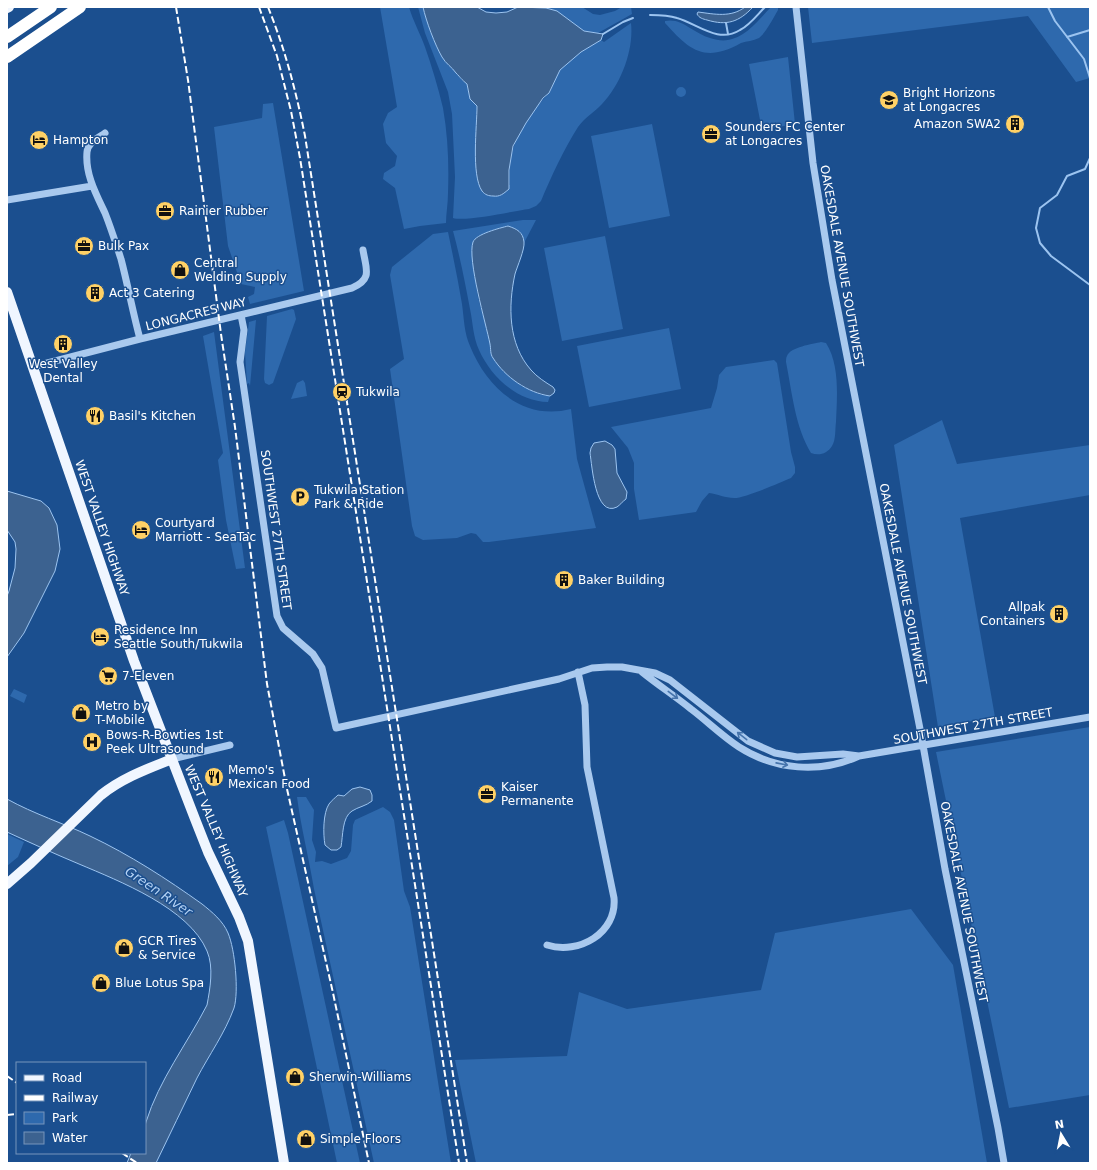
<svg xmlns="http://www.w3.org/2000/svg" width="1097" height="1170" font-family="'DejaVu Sans',sans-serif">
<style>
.green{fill:#2e69ad}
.water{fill:#3c6290;stroke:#9cc4f0}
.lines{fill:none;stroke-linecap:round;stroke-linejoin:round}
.stream{stroke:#9cc4f0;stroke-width:2}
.minor{stroke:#a9c9ee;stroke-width:7}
.major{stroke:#f0f6ff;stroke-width:10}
.highway{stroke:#fff;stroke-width:12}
.rail{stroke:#fff;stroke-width:2;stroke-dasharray:7 3;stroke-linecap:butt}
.oneway{stroke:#4674ac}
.labels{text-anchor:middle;stroke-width:3;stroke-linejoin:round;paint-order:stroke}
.poi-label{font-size:12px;fill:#fff;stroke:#1b4f8f;text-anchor:start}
.street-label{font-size:12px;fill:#fff;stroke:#1b4f8f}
.water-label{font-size:13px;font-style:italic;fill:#b5d3f5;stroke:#1b4f8f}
</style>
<rect width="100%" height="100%" fill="#1b4f8f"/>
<!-- green -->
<path class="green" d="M380,7h29c4,14 11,26 16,40 7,20 13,40 18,61 5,28 6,57 5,85 0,11 -2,20 -2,30l-26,3 -16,3 -9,-41 -12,-9 1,-6 11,-7 2,-10 -11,-13 -3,-19 5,-11 9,-6z
M418,7h5c3,14 12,38 19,50 4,7 10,10 15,16 4,5 4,6 10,11l3,15 7,7 -1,10 1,63 33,6c-2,-32 6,-51 25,-76 4,-6 10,-11 14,-16 4,-6 5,-14 8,-20 9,-14 31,-25 44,-33l3,2 27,-19c3,27 -10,61 -29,81 -8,9 -16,12 -24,23 -14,22 -27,50 -37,74l-5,5 -7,3c-16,2 -63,13 -76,9l2,-41 -3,-63 -4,-22 -23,-59z
M528,7h54l11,7 7,1 15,-4 7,-4h9l1,7 -34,19 -14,-2 -38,-23z
M771,7h7v3c-4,7 -13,24 -19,28 -6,3 -12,3 -18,5 -36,20 -51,8 -76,-20v-2c10,-2 17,2 25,7 7,4 13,8 20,10 28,10 44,-13 61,-31z
M808,7h282v71l-14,4 -48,-66 -216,27z
M788,57l7,67 -33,6 -13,-66z
M676 92a5 5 0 1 1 10 0a5 5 0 1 1-10 0Z
M273,103l31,188 -54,13 -2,-7 6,-3 1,-7 -14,-3 -13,-38 -14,-119 48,-9 1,-14z
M652,124l18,92 -61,12 -18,-92z
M523,220h13l-12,23 -3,-10 -5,-4h-18l-21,8c0,20 -3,41 1,60 4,18 13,36 13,55l30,34 20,9 9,1 -2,6c-30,0 -57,-25 -69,-52 -6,-13 -6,-27 -9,-41 -5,-27 -10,-52 -17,-78z
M448,232c5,24 10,48 14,72 2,14 2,29 8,42 17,42 53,75 101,63l6,50 19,69 -107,14h-6l-7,-8 -5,-1 -14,5 -34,2 -8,-4 -3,-10 -22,-157 14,-10 -14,-84 2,-8 41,-33z
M605,236l18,93 -61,12 -18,-93z
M292,309l2,1 2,9 -23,64 -4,2 -4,-2 -1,-4 3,-63z
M256,320l-6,66 -1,-3 -2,1 -2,-32 4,-30z
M669,328l12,61 -92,18 -12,-61z
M214,332l31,236 -9,1 -10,-49 -8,-60 5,-7 -20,-117z
M821,342l5,1c14,22 11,54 10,79 -1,7 0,18 -4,24 -5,8 -13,10 -21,7 -16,-26 -19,-61 -25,-91 0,-1 0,-5 1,-6 3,-9 26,-12 34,-14z
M774,360l3,3 14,89 4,15v6l-4,5c-12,5 -46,20 -57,20 -9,0 -16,-4 -25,-5l-7,8 -6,11 -57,8 -5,-31v-26l-6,-15 -17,-21 100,-19 6,-20 2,-13 7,-8z
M303,380l2,3 2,13 -16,3 6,-16z
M942,420l15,44 133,-19v50l-130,23 35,199 -57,10 -44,-282z
M14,689l13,6 -3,8 -14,-7z
M1090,727v368l-81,13 -73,-356z
M297,797h9l8,13 -2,30 4,12 -1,10 7,-1 9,3 16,-6 4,-7 2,-26 2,-5 28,-13 7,5 4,8 10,71 6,16 41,256h-77l-60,-274c-5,-31 -13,-61 -17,-92z
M284,820l4,13 72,330h-23l-71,-336z
M7,834l17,8 -6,15 -11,9z
M911,909l42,56 34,198h-511l-21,-103 112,-4 12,-64 48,17 134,-19 14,-57z"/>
<!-- water -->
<path class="water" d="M423,7h54l9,5 10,1 11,-1 11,-5 28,1 11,3 27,20 19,3 -2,6 -20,12 -21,18 -11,23 -6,5 -17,25 -13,23 -4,24v19c-6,5 -9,8 -16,7 -4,0 -8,-1 -11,-5 -11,-16 -5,-65 -5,-85l-7,-7 -3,-15c-6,-5 -6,-6 -11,-11 -4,-6 -10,-9 -14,-16 -7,-12 -16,-36 -19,-50z
M745,7h8c-14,15 -26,19 -46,13 -4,-1 -8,-2 -10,-6l1,-2c16,2 33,6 47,-5z
M508,226c9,3 15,6 16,16 1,7 -7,25 -9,32 -7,32 -7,70 16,96 6,7 14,12 22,17l2,3 -1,3 -4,3c-22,-3 -45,-19 -57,-38 -3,-4 -2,-9 -3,-14 -4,-20 -23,-85 -17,-102 3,-8 27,-14 35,-16z
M605,441l7,4 3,4 2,24 10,19 -1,7c-3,2 -6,6 -9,8 -22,11 -25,-42 -27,-54l1,-5 3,-5z
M7,491l34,10 8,7 8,17 3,24 -5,22 -31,62 -17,24v-61l2,-5 6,-23 1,-19 -1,-7 -8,-12z
M360,787l10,3 2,5v6c-6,5 -14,6 -20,10 -10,6 -9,25 -11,36l-4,3h-6l-6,-5c-2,-11 -2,-32 4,-41 3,-4 6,-6 9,-9l6,1 8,-7z
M7,799c27,15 56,24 83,37 40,19 77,43 112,68 10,8 21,17 26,29 7,16 11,59 6,75 -9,25 -25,47 -37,70 -14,28 -27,57 -41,85h-29l4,-10h14c0,-9 -2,-22 1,-31 13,-42 41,-78 61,-117 3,-16 7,-38 0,-54 -18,-43 -88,-70 -128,-87 -24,-10 -48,-21 -72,-32z"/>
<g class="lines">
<!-- stream -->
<path class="stream" d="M1048,7l7,14 29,38 6,19
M650,15c9,0 18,0 27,3 21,6 41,26 63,12 10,-5 17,-15 25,-23
M726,23l2,11
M603,34l20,-12 10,-4
M1067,37l23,-7
M1090,158l-5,11 -18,7 -10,19 -17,13 -4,20 4,15 11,13 39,29"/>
<!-- minor -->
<path class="minor" d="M796,7l17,156 19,117 89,454 24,135 53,259 6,35
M105,133c-7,5 -17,9 -18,19 -2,22 9,42 18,61 6,15 11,31 16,46 7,27 12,54 19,80
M7,200l85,-14
M241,315l3,15 -4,32 37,254 6,12 30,26 9,14 14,60 223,-49 33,-11 15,-1h15l33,6 15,7 78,61 27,12 22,4 46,-3 16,2
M32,367l108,-28 212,-51c21,-9 14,-19 11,-38
M642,672c16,13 33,24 49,37 16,12 31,27 48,38 36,23 81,27 120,9l231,-39
M172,759l58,-14
M547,945c32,10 70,-12 67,-47l-27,-131 -2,-62 -7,-33"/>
<!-- major -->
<path class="major" d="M7,8l2,-1
M7,292l127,369 61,158 13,33 31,65 9,24 36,222
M7,884l24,-21 70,-68c21,-17 46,-26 71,-36"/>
<!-- highway -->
<path class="highway" d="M7,37l44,-30
M7,57l73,-50"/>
<!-- rail -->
<path class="rail" d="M176,7l12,73 33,254 14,93 32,257 20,105 46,204 36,170
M259,7l18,49 14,55 9,47 159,1005
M268,7c17,42 28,84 37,129l162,1027
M7,1076l10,7
M7,1115l10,-1
M122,1153l15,10"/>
</g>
<!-- one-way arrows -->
<defs><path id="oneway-shaft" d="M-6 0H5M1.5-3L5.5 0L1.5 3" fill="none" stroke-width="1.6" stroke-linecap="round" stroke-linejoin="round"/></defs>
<g class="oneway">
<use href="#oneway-shaft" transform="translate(673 695) rotate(37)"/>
<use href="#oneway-shaft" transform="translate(742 736) rotate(-142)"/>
<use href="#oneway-shaft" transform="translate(782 764) rotate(11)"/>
</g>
<!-- icons -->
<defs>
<g id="school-disc" transform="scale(1)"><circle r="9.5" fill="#ffd166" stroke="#1b4f8f"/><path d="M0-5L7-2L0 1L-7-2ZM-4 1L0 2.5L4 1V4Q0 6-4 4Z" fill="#111"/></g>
<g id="building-disc" transform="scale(1)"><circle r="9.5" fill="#ffd166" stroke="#1b4f8f"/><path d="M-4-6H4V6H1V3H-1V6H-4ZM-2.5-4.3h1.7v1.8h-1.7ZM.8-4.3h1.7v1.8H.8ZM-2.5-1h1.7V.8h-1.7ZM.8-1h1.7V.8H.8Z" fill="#111"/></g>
<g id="office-disc" transform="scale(1)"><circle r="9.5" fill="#ffd166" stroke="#1b4f8f"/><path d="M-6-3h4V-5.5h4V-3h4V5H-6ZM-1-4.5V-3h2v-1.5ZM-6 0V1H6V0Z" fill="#111"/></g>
<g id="hotel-disc" transform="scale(1)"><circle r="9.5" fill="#ffd166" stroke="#1b4f8f"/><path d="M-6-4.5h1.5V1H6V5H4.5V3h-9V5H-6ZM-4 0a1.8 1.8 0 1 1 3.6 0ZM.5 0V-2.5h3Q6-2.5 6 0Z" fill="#111"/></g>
<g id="shop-disc" transform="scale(1)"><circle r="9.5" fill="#ffd166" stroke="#1b4f8f"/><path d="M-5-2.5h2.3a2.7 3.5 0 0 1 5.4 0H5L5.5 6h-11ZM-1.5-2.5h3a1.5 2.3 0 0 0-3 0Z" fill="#111"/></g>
<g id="station-disc" transform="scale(1)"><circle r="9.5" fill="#ffd166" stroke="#1b4f8f"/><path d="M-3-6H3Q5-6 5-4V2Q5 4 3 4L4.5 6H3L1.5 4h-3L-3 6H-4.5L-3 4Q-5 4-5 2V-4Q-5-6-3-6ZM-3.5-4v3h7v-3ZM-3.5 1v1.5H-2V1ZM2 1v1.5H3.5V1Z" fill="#111"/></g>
<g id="restaurant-disc" transform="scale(1)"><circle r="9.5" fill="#ffd166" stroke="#1b4f8f"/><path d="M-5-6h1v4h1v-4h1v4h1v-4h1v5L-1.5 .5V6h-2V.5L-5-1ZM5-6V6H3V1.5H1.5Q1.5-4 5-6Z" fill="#111"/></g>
<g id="parking-disc" transform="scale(1)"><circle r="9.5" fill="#ffd166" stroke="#1b4f8f"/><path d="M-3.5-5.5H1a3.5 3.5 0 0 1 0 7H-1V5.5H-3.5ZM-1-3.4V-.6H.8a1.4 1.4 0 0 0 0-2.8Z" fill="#111"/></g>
<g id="supermarket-disc" transform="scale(1)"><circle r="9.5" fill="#ffd166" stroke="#1b4f8f"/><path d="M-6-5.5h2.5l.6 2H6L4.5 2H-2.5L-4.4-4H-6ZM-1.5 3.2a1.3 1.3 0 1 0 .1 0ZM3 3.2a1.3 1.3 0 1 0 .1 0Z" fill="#111"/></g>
<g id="hospital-disc" transform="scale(1)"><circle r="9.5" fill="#ffd166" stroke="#1b4f8f"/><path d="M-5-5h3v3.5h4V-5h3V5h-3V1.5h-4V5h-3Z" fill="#111"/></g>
</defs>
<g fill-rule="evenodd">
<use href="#school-disc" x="889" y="100"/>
<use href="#building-disc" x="1015" y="124"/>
<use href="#office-disc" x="711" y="134"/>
<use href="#hotel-disc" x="39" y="140"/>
<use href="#office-disc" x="165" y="211"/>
<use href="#office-disc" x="84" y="246"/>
<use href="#shop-disc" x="180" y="270"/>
<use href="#building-disc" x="95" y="293"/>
<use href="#building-disc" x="63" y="344"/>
<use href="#station-disc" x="342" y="392"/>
<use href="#restaurant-disc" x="95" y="416"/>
<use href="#parking-disc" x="300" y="497"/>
<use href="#hotel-disc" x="141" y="530"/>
<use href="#building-disc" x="564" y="580"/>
<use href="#building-disc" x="1059" y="614"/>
<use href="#hotel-disc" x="100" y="637"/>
<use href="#supermarket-disc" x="108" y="676"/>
<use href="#shop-disc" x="81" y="713"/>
<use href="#hospital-disc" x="92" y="742"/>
<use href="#restaurant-disc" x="214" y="777"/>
<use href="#office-disc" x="487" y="794"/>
<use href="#shop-disc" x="124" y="948"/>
<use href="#shop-disc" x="101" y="983"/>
<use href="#shop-disc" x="295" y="1077"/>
<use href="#shop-disc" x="306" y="1139"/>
</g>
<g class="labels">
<!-- poi labels -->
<g class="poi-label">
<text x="903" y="97">Bright Horizons<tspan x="903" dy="14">at Longacres</tspan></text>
<text x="1001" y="128" text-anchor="end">Amazon SWA2</text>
<text x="725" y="131">Sounders FC Center<tspan x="725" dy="14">at Longacres</tspan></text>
<text x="53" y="144">Hampton</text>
<text x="179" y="215">Rainier Rubber</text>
<text x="98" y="250">Bulk Pax</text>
<text x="194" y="267">Central<tspan x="194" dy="14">Welding Supply</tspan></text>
<text x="109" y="297">Act 3 Catering</text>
<text x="63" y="368" text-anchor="middle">West Valley<tspan x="63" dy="14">Dental</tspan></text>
<text x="356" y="396">Tukwila</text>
<text x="109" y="420">Basil's Kitchen</text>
<text x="314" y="494">Tukwila Station<tspan x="314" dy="14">Park &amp; Ride</tspan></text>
<text x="155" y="527">Courtyard<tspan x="155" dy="14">Marriott - SeaTac</tspan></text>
<text x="578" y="584">Baker Building</text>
<text x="1045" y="611" text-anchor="end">Allpak<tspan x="1045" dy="14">Containers</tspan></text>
<text x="114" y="634">Residence Inn<tspan x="114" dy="14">Seattle South/Tukwila</tspan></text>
<text x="122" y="680">7-Eleven</text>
<text x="95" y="710">Metro by<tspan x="95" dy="14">T-Mobile</tspan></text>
<text x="106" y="739">Bows-R-Bowties 1st<tspan x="106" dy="14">Peek Ultrasound</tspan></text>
<text x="228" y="774">Memo's<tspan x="228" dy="14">Mexican Food</tspan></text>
<text x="501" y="791">Kaiser<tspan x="501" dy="14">Permanente</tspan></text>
<text x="138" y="945">GCR Tires<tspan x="138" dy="14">&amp; Service</tspan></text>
<text x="115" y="987">Blue Lotus Spa</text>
<text x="309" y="1081">Sherwin-Williams</text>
<text x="320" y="1143">Simple Floors</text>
</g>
<!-- street labels -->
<g class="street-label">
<text transform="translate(842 266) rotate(80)" y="4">OAKESDALE AVENUE SOUTHWEST</text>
<text transform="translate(196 314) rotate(-14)" y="4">LONGACRES WAY</text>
<text transform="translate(102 528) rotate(71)" y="4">WEST VALLEY HIGHWAY</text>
<text transform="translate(276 530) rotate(82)" y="4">SOUTHWEST 27TH STREET</text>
<text transform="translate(903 584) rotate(79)" y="4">OAKESDALE AVENUE SOUTHWEST</text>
<text transform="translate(973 726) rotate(-10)" y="4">SOUTHWEST 27TH STREET</text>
<text transform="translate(216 831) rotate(67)" y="4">WEST VALLEY HIGHWAY</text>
<text transform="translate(964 902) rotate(79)" y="4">OAKESDALE AVENUE SOUTHWEST</text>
</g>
<!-- water labels -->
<g class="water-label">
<text transform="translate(159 891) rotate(34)" y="5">Green River</text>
</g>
</g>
<!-- border -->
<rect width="1097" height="1170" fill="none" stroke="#ffffff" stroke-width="16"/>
<!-- legend -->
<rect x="16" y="1062" width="130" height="92" fill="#1b4f8f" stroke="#7695bc"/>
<rect x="24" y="1075" width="20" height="6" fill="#f0f6ff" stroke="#7695bc"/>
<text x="52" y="1082" font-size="12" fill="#ffffff">Road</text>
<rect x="24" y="1095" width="20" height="6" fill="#ffffff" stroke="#7695bc"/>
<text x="52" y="1102" font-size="12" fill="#ffffff">Railway</text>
<rect x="24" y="1112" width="20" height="12" fill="#2e69ad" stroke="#7695bc"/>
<text x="52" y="1122" font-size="12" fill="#ffffff">Park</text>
<rect x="24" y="1132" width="20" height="12" fill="#3c6290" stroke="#7695bc"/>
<text x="52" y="1142" font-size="12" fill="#ffffff">Water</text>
<!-- north arrow -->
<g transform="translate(1061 1134) rotate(350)" stroke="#1b4f8f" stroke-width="3" paint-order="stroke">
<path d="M0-3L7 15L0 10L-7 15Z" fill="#ffffff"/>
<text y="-6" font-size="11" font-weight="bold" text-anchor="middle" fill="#ffffff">N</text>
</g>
</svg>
